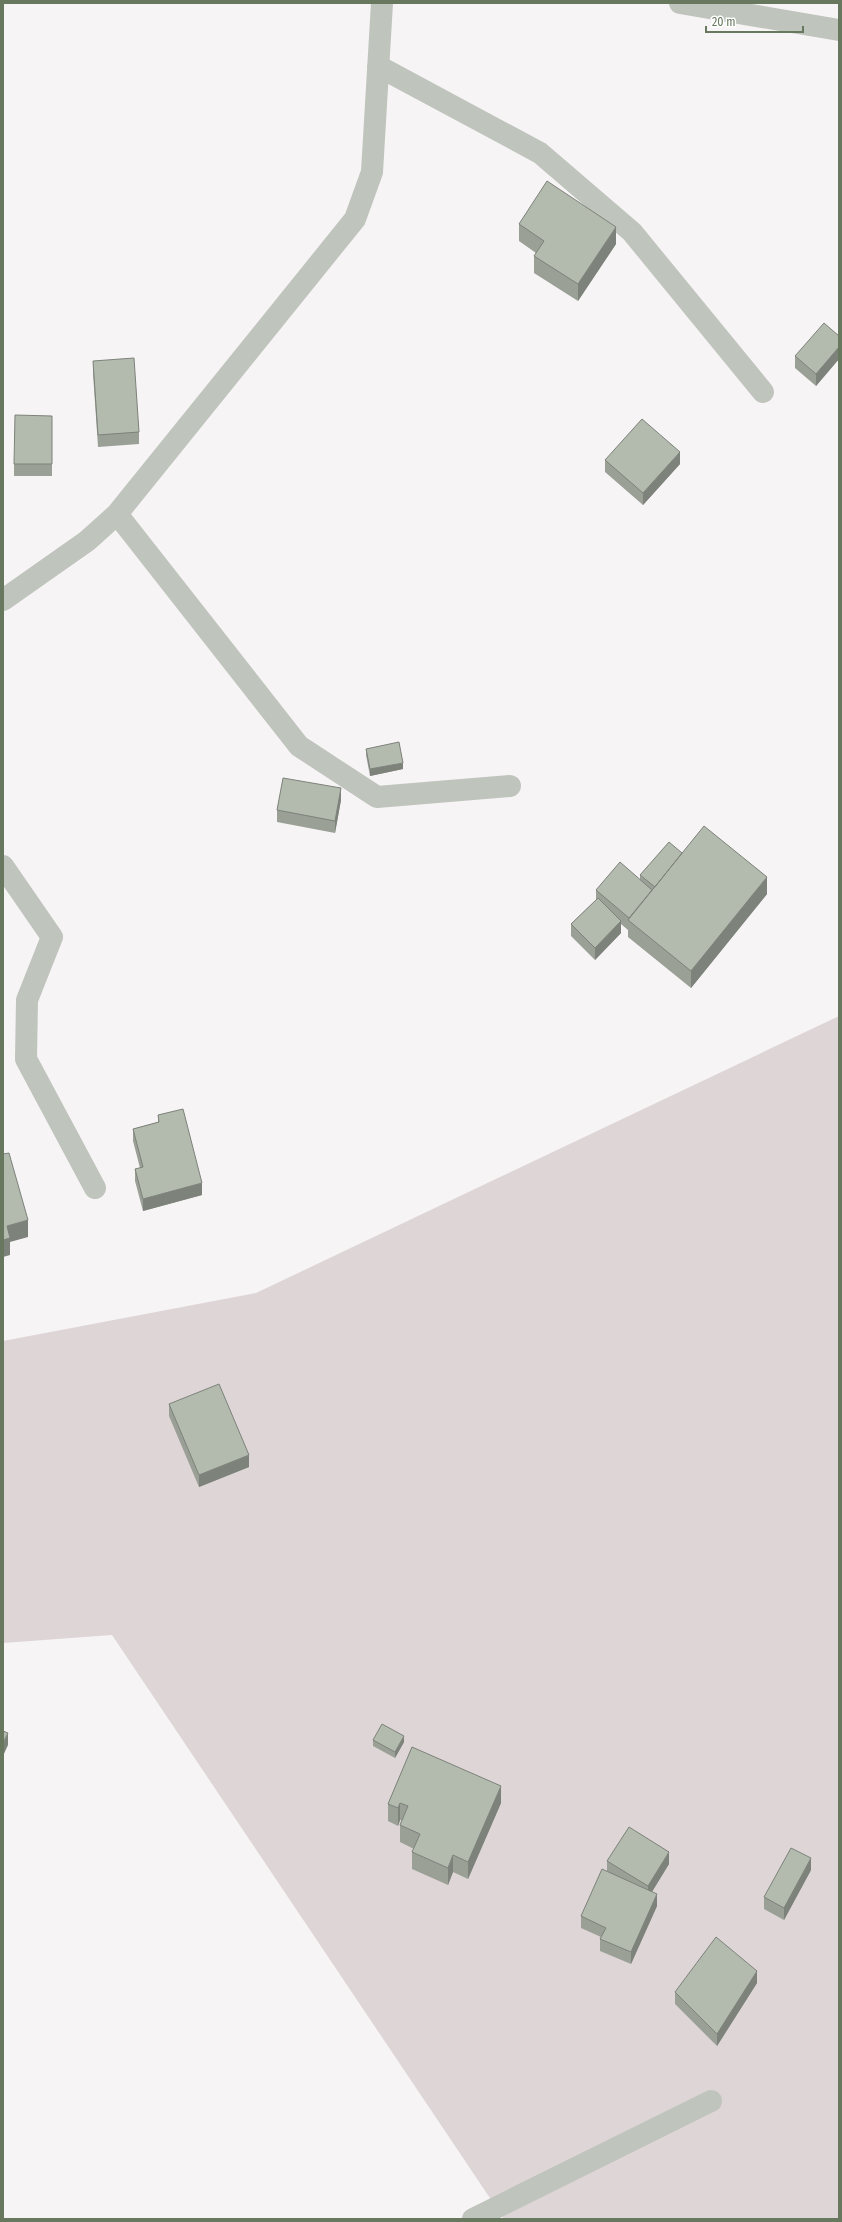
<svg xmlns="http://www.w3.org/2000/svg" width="842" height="2222" font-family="'Fira Sans Condensed',sans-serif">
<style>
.green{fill:#ded5d7}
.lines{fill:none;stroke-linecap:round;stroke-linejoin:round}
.minor{stroke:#bfc4bc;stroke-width:22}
.wall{fill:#9aa096}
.shaded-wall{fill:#7d827a}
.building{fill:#b3baae;stroke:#7d827a}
</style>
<rect width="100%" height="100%" fill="#f7f4f6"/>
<!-- green -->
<path class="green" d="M839,1016v1203h-335l-392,-584 -109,8v-302l253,-48z"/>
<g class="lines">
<!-- minor -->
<path class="minor" d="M680,3l159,27
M378,66l162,87 92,79 131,160
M117,514l182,232 78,51 133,-11
M3,600l84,-59 30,-27 238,-295 17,-47 10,-169
M3,866l49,71 -25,63 -1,59 69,129
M473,2219l238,-118"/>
</g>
<!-- wall -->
<path class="wall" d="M519,224l97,20 -38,57 -44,-28v-17l2,-3 -17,-12z
M839,336v23l-23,27 -21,-18v-12z
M93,361l46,71v12l-41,3 -5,-74z
M52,416v60h-38v-12z
M605,460l75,4 -37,41 -38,-33z
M366,749l37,20 -33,7 -4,-21z
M341,800l-6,33 -58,-11v-12z
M682,853l85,41 -76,94 -63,-51v-7l-7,-6v9l-26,27 -24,-24v-12l25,-24v-10l44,-10v-5z
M158,1115l44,80 -59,16 -8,-30v-12l5,-1 -7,-27v-12l25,-7z
M169,1404l80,63 -50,20 -30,-71z
M373,1740l31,2 -9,16 -22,-12z
M412,1747l89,56 -33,76 -15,-7 -5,13 -36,-16v-17l2,-3 -14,-7v-17l2,-5h-2l-2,6 -10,-5v-17z
M607,1861l62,3 -17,28 5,14 -26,58 -31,-13v-12l1,-2 -20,-9v-12l26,-45z
M811,1870l-27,50 -20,-11v-12z
M757,1983l-40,63 -42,-42v-12z"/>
<!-- shaded-wall -->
<path class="shaded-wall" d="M616,227v17l-38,57v-17z
M839,347v12l-23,27v-12z
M680,452v12l-37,41v-12z
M403,763v6l-33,7v-7z
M341,788v12l-6,33v-12z
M767,877v17l-76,94v-17z
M621,921v12l-26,27v-12z
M202,1183v12l-59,16v-12z
M28,1220v17l-18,5v13l-7,2v-17l4,-14z
M249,1455v12l-50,20v-12z
M8,1733v12l-5,11v-13z
M404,1736v6l-9,16v-6z
M501,1786v17l-33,76v-17z
M400,1803v17l-2,6v-18z
M669,1852v12l-21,34v-12z
M453,1855v17l-5,13v-17z
M811,1858v12l-27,50v-12z
M657,1894v12l-26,58v-12z
M757,1971v12l-40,63v-12z"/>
<!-- building -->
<path class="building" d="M547,181l69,46 -38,57 -44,-28 10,-15 -25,-17z
M824,323l15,13v11l-23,27 -21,-18z
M134,358l5,74 -41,3 -5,-74z
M15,415l37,1v48h-38z
M642,419l38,33 -37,41 -38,-33z
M399,742l4,21 -33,6 -4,-20z
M283,778l58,10 -6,33 -58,-11z
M704,826l63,51 -76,94 -63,-51z
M669,842l13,11 -27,34 -15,-12z
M620,862l32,28 -23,28 -33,-28z
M598,898l23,23 -26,27 -24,-24z
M183,1109l19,74 -59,16 -8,-30 8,-2 -10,-38 26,-7 -1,-7z
M9,1153l19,67 -21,6 3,12 -7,2v-86z
M219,1384l30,71 -50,20 -30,-71z
M382,1724l22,12 -9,16 -22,-12z
M3,1731l5,2 -5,10z
M412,1747l89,39 -33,76 -15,-7 -5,13 -36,-16 8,-18 -20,-9 8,-19 -8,-3 -2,5 -10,-4z
M629,1827l40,25 -21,34 -41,-25z
M791,1848l20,10 -27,50 -20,-11z
M602,1869l55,25 -26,58 -31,-13 6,-11 -25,-12z
M716,1937l41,34 -40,63 -42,-42z"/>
<!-- border -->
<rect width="842" height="2222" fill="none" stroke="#67785e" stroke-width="8"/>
<!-- scale -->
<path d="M706 26v6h97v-6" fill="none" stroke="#67785e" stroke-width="2"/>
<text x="712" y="26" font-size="12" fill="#67785e" stroke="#ffffff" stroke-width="3" paint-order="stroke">20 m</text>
</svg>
